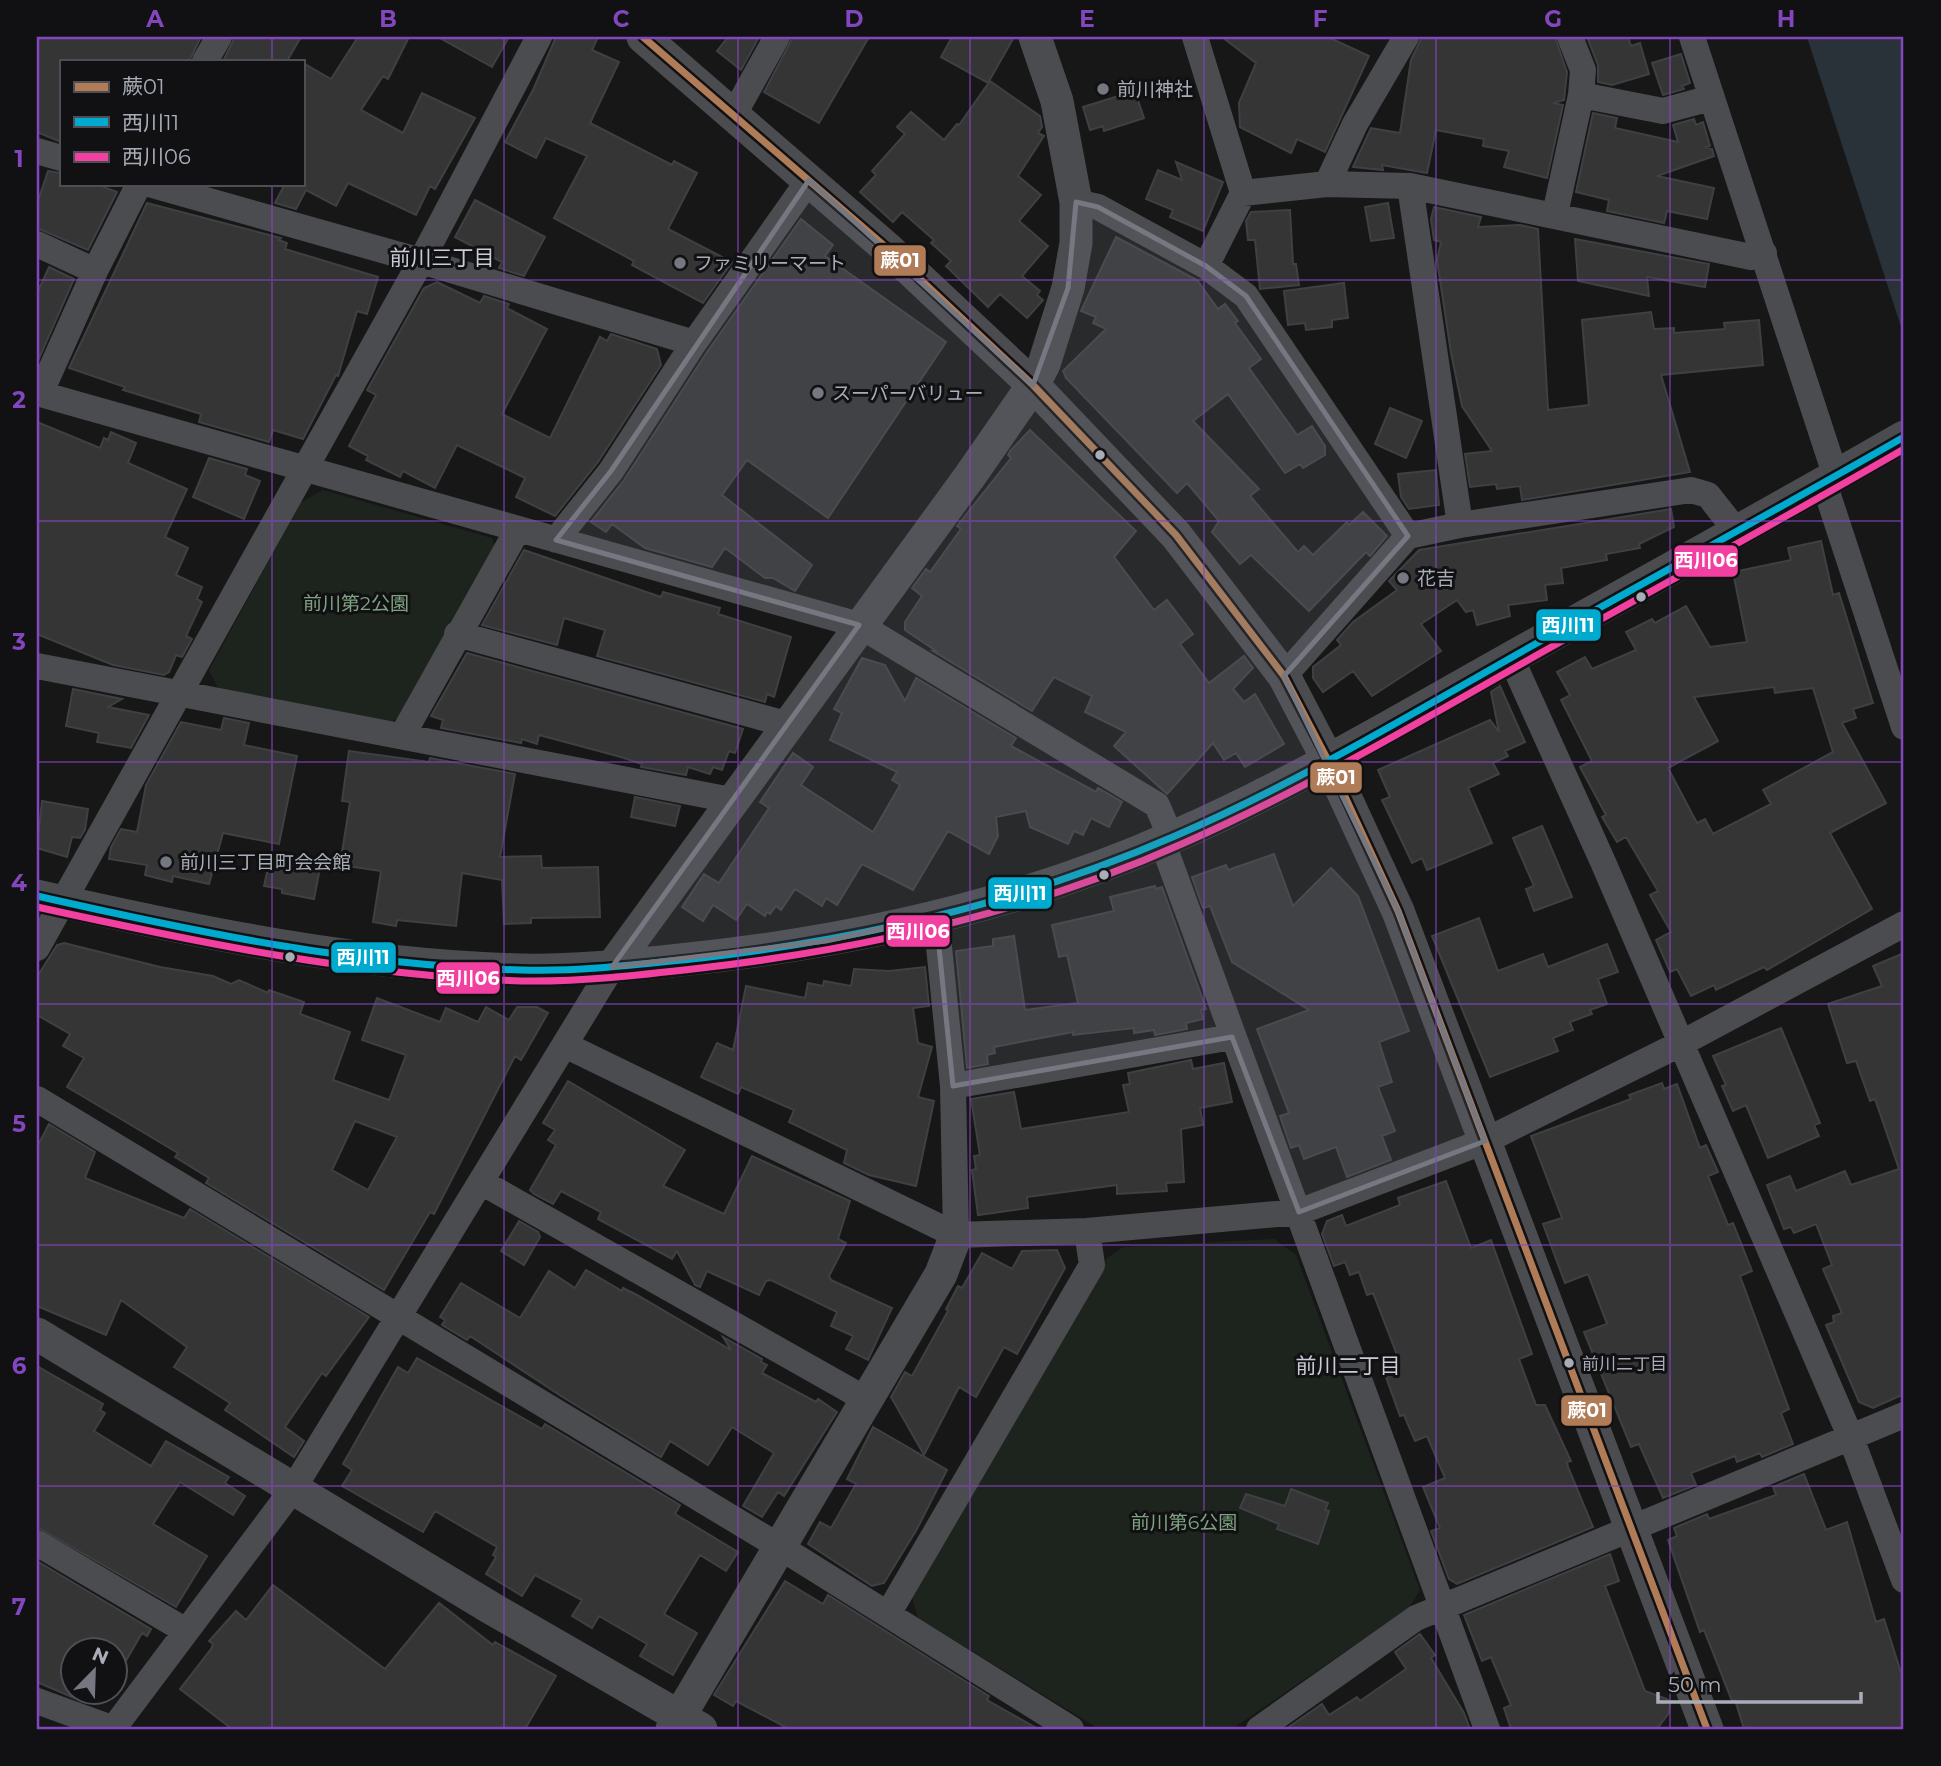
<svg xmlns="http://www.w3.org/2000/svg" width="1941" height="1766" font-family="Montserrat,'Noto Sans JP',sans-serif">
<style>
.green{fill:#1d241e}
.water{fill:#2a3239}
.building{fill:#353536;stroke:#3f4043;stroke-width:2;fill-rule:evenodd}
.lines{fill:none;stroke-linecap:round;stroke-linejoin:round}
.minor{stroke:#4b4c50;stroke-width:26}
.tertiary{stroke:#4b4c50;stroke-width:33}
.bus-1-casing{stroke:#111113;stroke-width:12}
.bus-2-casing{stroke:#111113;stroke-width:12}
.bus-3-casing{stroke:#111113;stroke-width:12}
.bus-1{stroke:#b07c57;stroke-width:7}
.bus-2{stroke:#00a9ce;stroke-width:7}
.bus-3{stroke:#f240a1;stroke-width:7}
.marked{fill:#757880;fill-opacity:0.2;stroke:#757880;stroke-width:5;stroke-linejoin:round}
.grid{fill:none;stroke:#8446be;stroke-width:2;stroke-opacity:0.55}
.poi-dot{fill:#757880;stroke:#111113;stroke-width:2.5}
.bus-dot{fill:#a8adb8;stroke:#111113;stroke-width:2.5}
.labels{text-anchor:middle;stroke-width:6;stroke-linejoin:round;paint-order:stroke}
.bus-label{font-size:17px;fill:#a8adb8;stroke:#111113;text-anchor:start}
.poi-label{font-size:19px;fill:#a8adb8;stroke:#111113;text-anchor:start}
.park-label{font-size:19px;fill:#7fa381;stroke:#111113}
.neighbourhood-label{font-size:21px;fill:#c9ccd4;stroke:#111113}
.line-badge{stroke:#111113;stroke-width:2.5}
.badge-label{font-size:19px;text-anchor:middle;font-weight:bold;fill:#fff}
.neatline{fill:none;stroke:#8446be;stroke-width:2.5}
.grid-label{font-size:23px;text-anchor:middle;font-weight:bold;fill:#8446be}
</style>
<rect width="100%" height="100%" fill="#171717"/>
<!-- green -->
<path class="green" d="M323,490l169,48 4,12 -92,164 -12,8 -174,-34 -9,-18 92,-168z
M1274,1239l22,16 124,335 -11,18 -177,121h-133l-181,-111 -6,-20 195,-340 16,-11z"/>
<!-- water -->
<path class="water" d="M1807,37h97v299z"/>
<!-- building -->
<path class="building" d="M37,37h164l-12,24h-128v81l-24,-10z
M235,37h66l-14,24h-64z
M358,37h51l-21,42 -5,-3 -22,34 42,23 19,-40 53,25 -40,71 -5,-3 -14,29 -68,-32 -12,23 -30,-16 -10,19 -21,-6 10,-19h18v-121l28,16z
M438,37h71l-17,30z
M556,37h42l-6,13 27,12 -29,61 82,42 2,-4 23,12 -29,56 64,33 -29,41 -71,-38 2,-4 -80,-43 33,-62 -41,-18 -10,20 -31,-16 28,-52z
M728,37h31l-18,33 -24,-19z
M793,37h76l-50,86 -55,-31z
M952,37h62l-26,46 -47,-26z
M1222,37h106l41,19 -44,96 -28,-13 -6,14 -51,-26 -1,-24 17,-40z
M1422,37h133l12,35 -3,28 -11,3 10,2 -16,73 -43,-11 5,-16 -26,-5 1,-7 -48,-9 -9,43 -45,-8 1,5 -30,-3 18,-39 29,5 11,-73z
M1587,37h41l3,9 9,-3 9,31 -37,11 -14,-3v-17z
M1681,54l9,29 -8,3 2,3 -21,6 -11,-32z
M990,81l50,35 2,11 -4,6 6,3 -26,40 23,19 -22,26 29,25 -26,30 18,15 -3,4 6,5 -16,18 -27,-24 -12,13 -42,-41 5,-5 -20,-18 3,-3 -32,-28 -9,10 -33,-30 16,-17 -4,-4 33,-37 -8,-7 14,-15 33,28 13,-16 2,1z
M1135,91l9,27 -40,13 -1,-5 -13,4 -7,-23z
M1593,113l24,5 -2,10 63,14 -5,-17 21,-6 2,6 7,-3 7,24 -4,1 6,2 2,7 -57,20 57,12 -7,31 -40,-8 -3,12 -57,-12 2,-11 -33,-8z
M1176,162l47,20 -20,49 -33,-14 3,-7 -27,-11 12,-29 24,10z
M48,171l13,2v11h35l21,8 -29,58 -51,-22v-24z
M475,200l70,37 -21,39 -25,-8 3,-6 -47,-25z
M147,203l134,35 -2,2 8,3 -2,6 93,28 -11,37 -10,-3 -19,65 -2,-1 -33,64 -30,-9 -4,12 -70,-20 2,-8 -78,-24 2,-3 -56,-19z
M1388,203l6,35 -23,3 -6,-34z
M1434,207l47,10 -3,10 42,-2 18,4 10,181 41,-5 -7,-85 69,-8 3,17 20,-1v5l51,-4 -1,-6 35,-3 4,45 -102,10 29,97 -168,28 -2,-14 -23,3 -1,-5 -26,3 -5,-33 27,-3 -30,-45 -11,-53 -14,-93 4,-18 -7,-2 -3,-21z
M1290,210l3,54h3l3,21 -39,4 -5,-49h-7l-2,-19 5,-9z
M801,219l32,26 -8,11 121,86 -118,176 -81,-58 -25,35 90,70 -17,26 -22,-13h-8l-40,-30 -13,19 -67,-19 -33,-24 -6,8 -15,-10 33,-42 83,-128z
M1116,237l81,43 21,29 7,-5 13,17 -3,2 26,36 -12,9 48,67 15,-9 13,20v9l-22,13 -3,-4 -15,9 -57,-79 -35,27 66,68 -9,7 48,56 6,-6 9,9 34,-33 2,3 14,-13 24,24 -17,20 -4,-4 -57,59 -58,-56 -11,9 -28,-32 7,-11 -32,-38 -10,10 -111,-115 -3,-7 43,-42 -13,-6 3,-6 -15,-6z
M1575,239l134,25 -4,23 -58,-10 2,19 -71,-15z
M49,267l25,12 -37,84v-70z
M437,282l43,21 4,-7 25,8 -2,4 40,21 -45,85 48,24 50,-101 7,4 4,-7 46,15 4,16 -63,97 -43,54 -39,-19 9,-19 -68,-33 -22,43 -32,-17 -3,6 -34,-17 2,-4 -19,-10 27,-51 -9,-5 57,-102z
M1344,283l4,35 -16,2v7l-26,3 -1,-7 -17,2 -4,-34z
M1390,408l32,13 -16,37 -31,-14z
M37,422l63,26 4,-10 4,2 3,-8 25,11 -8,20 59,26 -22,48 23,11 -12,27 26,12 -5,12 5,3 -16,34 6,3 -10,18 -6,-2 -7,17 -5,3 -51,-10 -76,-31z
M1030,430l106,101 -22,26 40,53 13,-10 26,34 -13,10 29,39 35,-27 9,12 -20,21 11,13 11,-8 29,50 -39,23 -9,-14 -12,7 -11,-17 -46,51 -53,-48 12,-14 -41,-20 7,-16 -38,-19 -22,34 -99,-60h3l-31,-21v-8l17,-26 -10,-8 14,-19 4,3 31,-43 -4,-3 54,-68 -3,-3 2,-4z
M209,458l38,11 -2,6 15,6 -16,38 -51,-22z
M1436,470l3,35 -30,4 -8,-12 -3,-23z
M1671,509l3,18 -35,17 1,4 -34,6 1,6 -46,8 2,15 -18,2 2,15 -39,5 2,11 -33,9 -4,-15 -7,2 -9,-12 -36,24 20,27 -69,45 -19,-25 -30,21 -10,-14v-11l28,-22 -4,-5 16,-18 44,-32 -8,-9 30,-31z
M1821,541l12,54 6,-2 34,110 -20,6 3,9 -14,5 44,80 -56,30 42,76 -105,61 -3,-3 -48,23 -2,-5 -23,11 -14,-27 -7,3 -14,-32 15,-8 -21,-37 8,-4 -32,-54 -9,5 -15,-25 4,-2 -26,-48 12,-6 -31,-61 9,-5 -13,-23 28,-15 7,12 44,-19 -10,-18 26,-13 3,4 31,-17 24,41 37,-5 -14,-70 58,-12 -3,-12zM1774,687l1,6 38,-5 20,64 -70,38 8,14 -58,30 -8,-15 -8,4 -29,-55 50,-27 -24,-44z
M524,550l137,47 2,-5 57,16 -2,6 73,23 -17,60 -7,-3 -2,8 -168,-46 8,-26 -41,-12 -7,27 -75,-20z
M467,653l276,76 -8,24 -6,-2 -7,19 -9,-3 -3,7 -22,-7 -2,8 -45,-8 1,-3 -21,-7 -82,-22 -2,9 -15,-5 -1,4 -80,-15 2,-8 -12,-4z
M862,658l23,7 20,36 11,-23 100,60 -5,8 85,46 2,-4 24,14 -13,25 -18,-9 -8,17 -9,-4 -6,13 -38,-17 -4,-16 -30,6 2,19 -9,18 -41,-23 -35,59 -51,-26 -25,41 -11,-7 -4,8 -27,-17 -14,21 -5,-4 -6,8 -3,-2 -2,4 -18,-12 -11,16 -23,-15 -10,16 -21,-14 22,-33 15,9 50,-75 -9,-6 33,-49 20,14 -12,18 72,47 27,-47 -8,-5 5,-8 -67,-32 12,-27 -8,-4z
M1500,686l25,56 -20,9 3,5 -15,7 6,11 -31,14 24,55 -65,27 -5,-12 -10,5 -7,-15 -23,-48 8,-3 -12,-27 112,-50 9,12 -8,-40z
M73,689l49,10 -14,8 41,8 -18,33 -34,-6 2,-9 -33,-7z
M224,718l25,5 -5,22 53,11 -18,88 -56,-11 -14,51 -36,-8 -1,6 -27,-7 2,-10 -38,-6 2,-12 10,-18 16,3 9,-47 35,-63 40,8z
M349,751l80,11 1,-4 85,16 -15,83 41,-1 1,12 56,-1 2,50 -69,1v5l-27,1 -2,-44 -40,-7 -6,53 -59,-6 -1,6 -23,-4 8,-51 -41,-6 10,-63 -8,-1z
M635,797l45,9 -5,20 -44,-9z
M42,801l46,8 -3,21 -5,8 -8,-1 -5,20 -30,-9z
M1542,826l30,71 -38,14 -8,-22 8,-3 -21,-48z
M1274,854l19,52 38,-38 27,28 51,135 -30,11 13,40 -14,5 17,44 -13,5 9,24 -44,17 -11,-30 -32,12 -5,-14 -8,3 -11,-32 9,-3 -32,-84 52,-19 -77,-48 -22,-56 -7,2 -11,-31 34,-12 2,5z
M270,859l50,9 -6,31 -32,-6v-4l-18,-3z
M1155,886l1,3 6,-2 42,116 2,6 -5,1 2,9 -17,4 1,6 -32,6 -1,-5 -20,3v-5l-61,7v-3l-79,15 1,6 -8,2 1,9 -21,4 -11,-117 37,-5v-7l21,-3 11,74 53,-7 -11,-48 -8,2 -7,-32 62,-14 -4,-14z
M1479,918l19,53 45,-17 5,13 59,-23 11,28 -20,7 9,25 -17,6 2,4 -22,8 3,8 -20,8 5,13 -68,26 -58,-141z
M64,943l96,24 53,9 18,8 8,-4 29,13 1,-3 35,12 -4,12 50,18 -17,48 56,20 17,-45 -44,-15 15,-42 63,24 6,-14 32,14 8,-15 23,13 8,-13h20l11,6 -27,47 -6,-4 -81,158 -4,-2 -46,78 -178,-107 3,-5 -34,-21 3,-4 -111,-66 17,-29 -21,-12 7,-12 -33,-19v-38l20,-32zM355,1121l42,16 -29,53 -36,-20z
M1904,953v441l-31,14 -14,-6 -33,-77 8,-3 -1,-6 9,-3 -19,-44 9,-4 -16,-41 -22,9 -3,-6 -7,2 -17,-44 23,-9 6,15 49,-20 6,14 48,-16 -24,-70 -5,2 -14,-40 -9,2 -19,-59 54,-18 -9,-20z
M925,967l4,39 -16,2 5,35 14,4 -14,50 16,4 -18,85 -47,-11 -25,-12 3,-13 -58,-28 5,-12 -53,-23 -3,7 -37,-17 16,-34 16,7 13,-64 59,12 3,-15 15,3 1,-5 27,5 3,-17 35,2z
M1781,1028l39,95 -6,2 5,11 -51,22 -22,-53 -13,6 -11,-25 4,-1 -13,-29z
M1191,1060l2,9 31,-6 8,39 -32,6 3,17 -22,4 3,53 -18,1 1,8 -50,3v-9l-90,12 1,11 -50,7 -6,-45 4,-1 -2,-13 6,-1 -9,-56 43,-7 7,37 108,-17 -6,-27 7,-1 -2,-11z
M568,1081l117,69 -22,36 61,28 28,-58 98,45 -12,38 8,4 -17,33 2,4 61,28 -24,52 -22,-11 7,-13 -22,-10 6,-14 -66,-32 -5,1 -7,14 -52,-24 -7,16 -5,-2 -18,-34 -5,8 -74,-40 3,-7 -40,-21 -8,13 -19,-10 -4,-4 26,-45 -8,-5 7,-10 -12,-7z
M1662,1083l2,6 13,-5 23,64 6,-3 12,27 -10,4 20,49 5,-2 19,48 -12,5 49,133 -8,4 12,31 -31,13 -2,-4 -23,9 -2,-6 -44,17 5,12 -33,13 -24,-54 -8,3 -47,-115 23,-8 -19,-50 -23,9 -22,-59 19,-6 -31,-82 100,-37 -2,-4z
M49,1124l46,28 -10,26 99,40 6,-9 179,108 -43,59 -4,-3 -37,54 19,14 -10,16 -69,-47 5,-7 -56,-36 13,-20 -66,-47 -15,35 -69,-29v-159z
M1446,1181l25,67 20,-8 41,114 -13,5 17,46h9l26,56 -4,1 1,5 25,60 -136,57 -8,-5 -18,-48 9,-3 -17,-41 22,-9 -18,-42 -12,5 -11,-26 -4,1 -18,-50 17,-6 -26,-67 -6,2 -8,-23 -9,3 -5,-13 -11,4 -12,-32 5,-13 15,-6 4,11 54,-21 -2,-7z
M519,1221l19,11 2,5 -16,28 -23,-14z
M1057,1250l8,18 -48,86 -13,-7 -28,50 -17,-10 -35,68 -33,-58 14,-25 7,4 36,-65 -2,-2 12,-23 4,2 20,-35 30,16 10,-18z
M586,1270l36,21 1,-3 14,7 94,55 -8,-13 39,22 -1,3 6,3 -5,8 54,29 2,-3 19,13 -53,84 -6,-4 -16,25 -19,-11 31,-53 -42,-26 -24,38 -38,-24 -9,16 -100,-61 -91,-60 -3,4 -25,-15 3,-5 -5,-3 21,-34 59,35 29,-47 26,17z
M417,1358l125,71 3,-5 135,81 -5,9 63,38 -12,19 -26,-16 -36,59 33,19 -24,42 -33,-19 7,-12 -48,-28 -7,12 -20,-12 10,-16 -47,-25 -13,21 -36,-22 10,-17 -3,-2 4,-8 -62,-36 -12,21 -81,-46 10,-16 -9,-6 55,-97 10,6z
M37,1366l66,38 -3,6 5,3 -11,18 57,35 15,-25 63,36 -4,6 20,13 -12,19 -53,-33 -27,42 54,32 -31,51 -139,-80z
M873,1427l74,43 -30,59 -33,54 -12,3 -64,-42 12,-22 11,6 25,-44 -9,-5z
M1804,1474l22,56 21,-8 29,100 8,-3 20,63v47h-160l-9,-29 -3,1 -28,-71 -4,2 -32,-92 9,-4 -3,-8 33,-14 2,5 67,-24 -3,-8z
M1291,1489l37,14 -3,7 4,1 -11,33 -41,-15 2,-5 -39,-16 6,-14 39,12z
M1610,1554l9,27 -14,5 40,105 22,8 3,3 -1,11 -12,16h-146l-7,-21 7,-3 -20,-48 -9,4 -18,-46z
M37,1561l114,68 -4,7 -5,-3 -26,45v-28h-42v48l-37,-16z
M785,1581l38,23 5,-9 161,101 -2,4 51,29h-249l-53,-28 -3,5 -19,-11z
M273,1585l112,84 54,-66 54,42 2,-3 61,34 -31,53h-293l-52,-40 31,-40 2,-5 -4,-3 27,-30 10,9z
M1420,1634l15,21 -4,3 33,55 6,16h-184l36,-25 7,11 28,-18 3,4 46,-32 -11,-17z"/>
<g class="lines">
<!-- minor -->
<path class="minor" d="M1195,37l48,156 -37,73
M1692,37l144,440
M205,61l14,-24
M1581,95l82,16 48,-13
M734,114l43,-77
M37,151l24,7
M149,184l272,77 273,82
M1327,184l28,-60 51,-87
M1410,186l50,339
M1243,193l84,-9 83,2 341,71 13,-4
M1076,202l22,5 108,59 40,30 162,240
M1555,214l26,-119 2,-25 -13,-33
M37,244l58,27
M37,393l822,232 298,180 14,33
M40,394l55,-123 44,-87
M1824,483l80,244
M556,540l55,-69 83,-128 115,-163
M457,634l329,90
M1511,658l92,204 248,576 53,142
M37,666l694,134
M1284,676l124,-140 52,-11 231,-35 17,5 30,38
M402,736l116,-207
M1162,841l325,888
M936,917l17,169 3,149
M37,948l384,-687 118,-224
M565,1045l391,190 131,-4 212,-19 186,-71 197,-98 222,-119
M953,1086l279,-49
M37,1099l743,448 291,182
M483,1183l384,217
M37,1543l149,88
M888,1614l204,-349 -5,-34
M37,1701l77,28
M113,1729l180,-240 319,-522
M1259,1729l157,-111 488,-203"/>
<!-- tertiary -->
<path class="tertiary" d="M643,37l245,212 145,136 143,150 108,141 45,86 69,149 309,818
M37,896c159,36 320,70 484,74 50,1 101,-4 150,-9 172,-17 345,-54 504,-125 117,-51 225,-116 336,-178 131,-74 263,-146 393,-221
M612,967l358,-491 63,-91 11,-21 24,-76 8,-45v-41l-19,-101 -22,-64
M37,1334l454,274 210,121
M672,1729l269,-455 15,-39"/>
<!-- bus-1 casing -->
<g class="bus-1-casing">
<path id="bus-1" d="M643,37l245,212 145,136 143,150 108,141 45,86 69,149 309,818"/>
</g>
<!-- bus-2 casing -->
<g class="bus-2-casing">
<path id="bus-2" d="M37,896c159,36 320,70 484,74 60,2 121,-6 180,-12 163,-19 323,-56 474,-122 125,-54 243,-126 362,-193 122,-69 245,-136 367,-206"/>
</g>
<!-- bus-3 casing -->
<g class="bus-3-casing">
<path id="bus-3" d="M37,907c159,35 320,69 484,74 60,1 120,-6 180,-13 166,-19 330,-56 483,-125 122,-54 237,-122 353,-188 123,-69 246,-136 367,-206"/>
</g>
<!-- bus-1 -->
<use href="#bus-1" class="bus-1"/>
<!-- bus-2 -->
<use href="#bus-2" class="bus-2"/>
<!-- bus-3 -->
<use href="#bus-3" class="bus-3"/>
</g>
<!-- marked area -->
<path class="marked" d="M809,180l224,205 35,-97 8,-86 22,5 108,59 40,30 162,240 -124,140 114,235 87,230 -186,71 -67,-175 -279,49 -17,-169 -110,24 -214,26 247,-342 -303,-85 55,-69z"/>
<!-- grid -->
<path class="grid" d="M272,37v24M504,37v1692M738,37v1692M970,37v1692M1204,37v1692M1436,37v1692M1670,37v1692M272,184v1545M37,280h1867M37,521h1867M37,762h1867M37,1004h1867M37,1245h1867M37,1486h1867"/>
<!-- markers -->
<g class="poi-dot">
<circle cx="1103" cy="89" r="7"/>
<circle cx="680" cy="263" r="7"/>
<circle cx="818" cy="393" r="7"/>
<circle cx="1403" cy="578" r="7"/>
<circle cx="166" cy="862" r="7"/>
</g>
<g class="bus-dot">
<circle cx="1100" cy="455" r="6"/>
<circle cx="1641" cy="597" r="6"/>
<circle cx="1104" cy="875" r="6"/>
<circle cx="290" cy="957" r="6"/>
<circle cx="1569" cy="1363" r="6"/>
</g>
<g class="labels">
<!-- bus labels -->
<g class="bus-label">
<text x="1582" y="1370">前川二丁目</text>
</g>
<!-- poi labels -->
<g class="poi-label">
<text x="1117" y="96">前川神社</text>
<text x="694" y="270">ファミリーマート</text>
<text x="832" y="400">スーパーバリュー</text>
<text x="1417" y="585">花吉</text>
<text x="180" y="869">前川三丁目町会会館</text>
</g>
<!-- park labels -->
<g class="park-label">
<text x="356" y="610">前川第2公園</text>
<text x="1184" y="1529">前川第6公園</text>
</g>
<!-- neighbourhood labels -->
<g class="neighbourhood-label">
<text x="442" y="265">前川三丁目</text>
<text x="1348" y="1373">前川二丁目</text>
</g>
</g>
<g class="line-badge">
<rect x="873" y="244" width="54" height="33" rx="7" fill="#b07c57"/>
<rect x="1673" y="544" width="66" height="34" rx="7" fill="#f240a1"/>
<rect x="1535" y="608" width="67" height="34" rx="7" fill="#00a9ce"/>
<rect x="1309" y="761" width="54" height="33" rx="7" fill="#b07c57"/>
<rect x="987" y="876" width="66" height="34" rx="7" fill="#00a9ce"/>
<rect x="885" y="914" width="66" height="34" rx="7" fill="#f240a1"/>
<rect x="330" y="941" width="67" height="33" rx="7" fill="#00a9ce"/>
<rect x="435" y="961" width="66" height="34" rx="7" fill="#f240a1"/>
<rect x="1560" y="1394" width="53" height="33" rx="7" fill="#b07c57"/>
</g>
<g class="badge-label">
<text x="900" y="267">蕨01</text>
<text x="1706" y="567">西川06</text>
<text x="1568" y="632">西川11</text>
<text x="1336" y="784">蕨01</text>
<text x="1020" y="900">西川11</text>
<text x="918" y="938">西川06</text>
<text x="363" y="964">西川11</text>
<text x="468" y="985">西川06</text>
<text x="1587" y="1417">蕨01</text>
</g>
<!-- border -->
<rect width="1941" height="1766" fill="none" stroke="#111113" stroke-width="77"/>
<!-- legend -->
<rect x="60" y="60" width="245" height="126" fill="#111113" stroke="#4d4f55" stroke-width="2"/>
<rect x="74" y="82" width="35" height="10" fill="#b07c57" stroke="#4d4f55" stroke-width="2"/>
<text x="122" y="94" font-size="21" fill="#a8adb8">蕨01</text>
<rect x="74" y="117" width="35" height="10" fill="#00a9ce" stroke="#4d4f55" stroke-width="2"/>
<text x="122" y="130" font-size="21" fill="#a8adb8">西川11</text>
<rect x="74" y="152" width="35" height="10" fill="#f240a1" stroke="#4d4f55" stroke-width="2"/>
<text x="122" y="164" font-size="21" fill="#a8adb8">西川06</text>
<!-- north arrow -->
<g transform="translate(94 1671) rotate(23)"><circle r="33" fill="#111113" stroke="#4d4f55" stroke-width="2"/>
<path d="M0-5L12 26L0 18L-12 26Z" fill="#757880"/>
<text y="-10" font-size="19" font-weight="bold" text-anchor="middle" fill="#a8adb8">N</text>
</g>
<!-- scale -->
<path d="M1658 1692v10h203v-10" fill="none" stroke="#a8adb8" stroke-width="3.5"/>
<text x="1668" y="1692" font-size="21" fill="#a8adb8" stroke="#111113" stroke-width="5" paint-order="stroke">50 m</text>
<rect x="38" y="38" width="1864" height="1690" class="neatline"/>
<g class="grid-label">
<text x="155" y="27">A</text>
<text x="388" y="27">B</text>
<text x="621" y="27">C</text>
<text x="854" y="27">D</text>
<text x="1087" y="27">E</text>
<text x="1320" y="27">F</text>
<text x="1553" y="27">G</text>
<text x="1786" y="27">H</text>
<text x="19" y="167">1</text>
<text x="19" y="408">2</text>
<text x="19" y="650">3</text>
<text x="19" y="891">4</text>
<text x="19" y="1132">5</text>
<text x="19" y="1374">6</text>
<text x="19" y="1615">7</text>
</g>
</svg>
